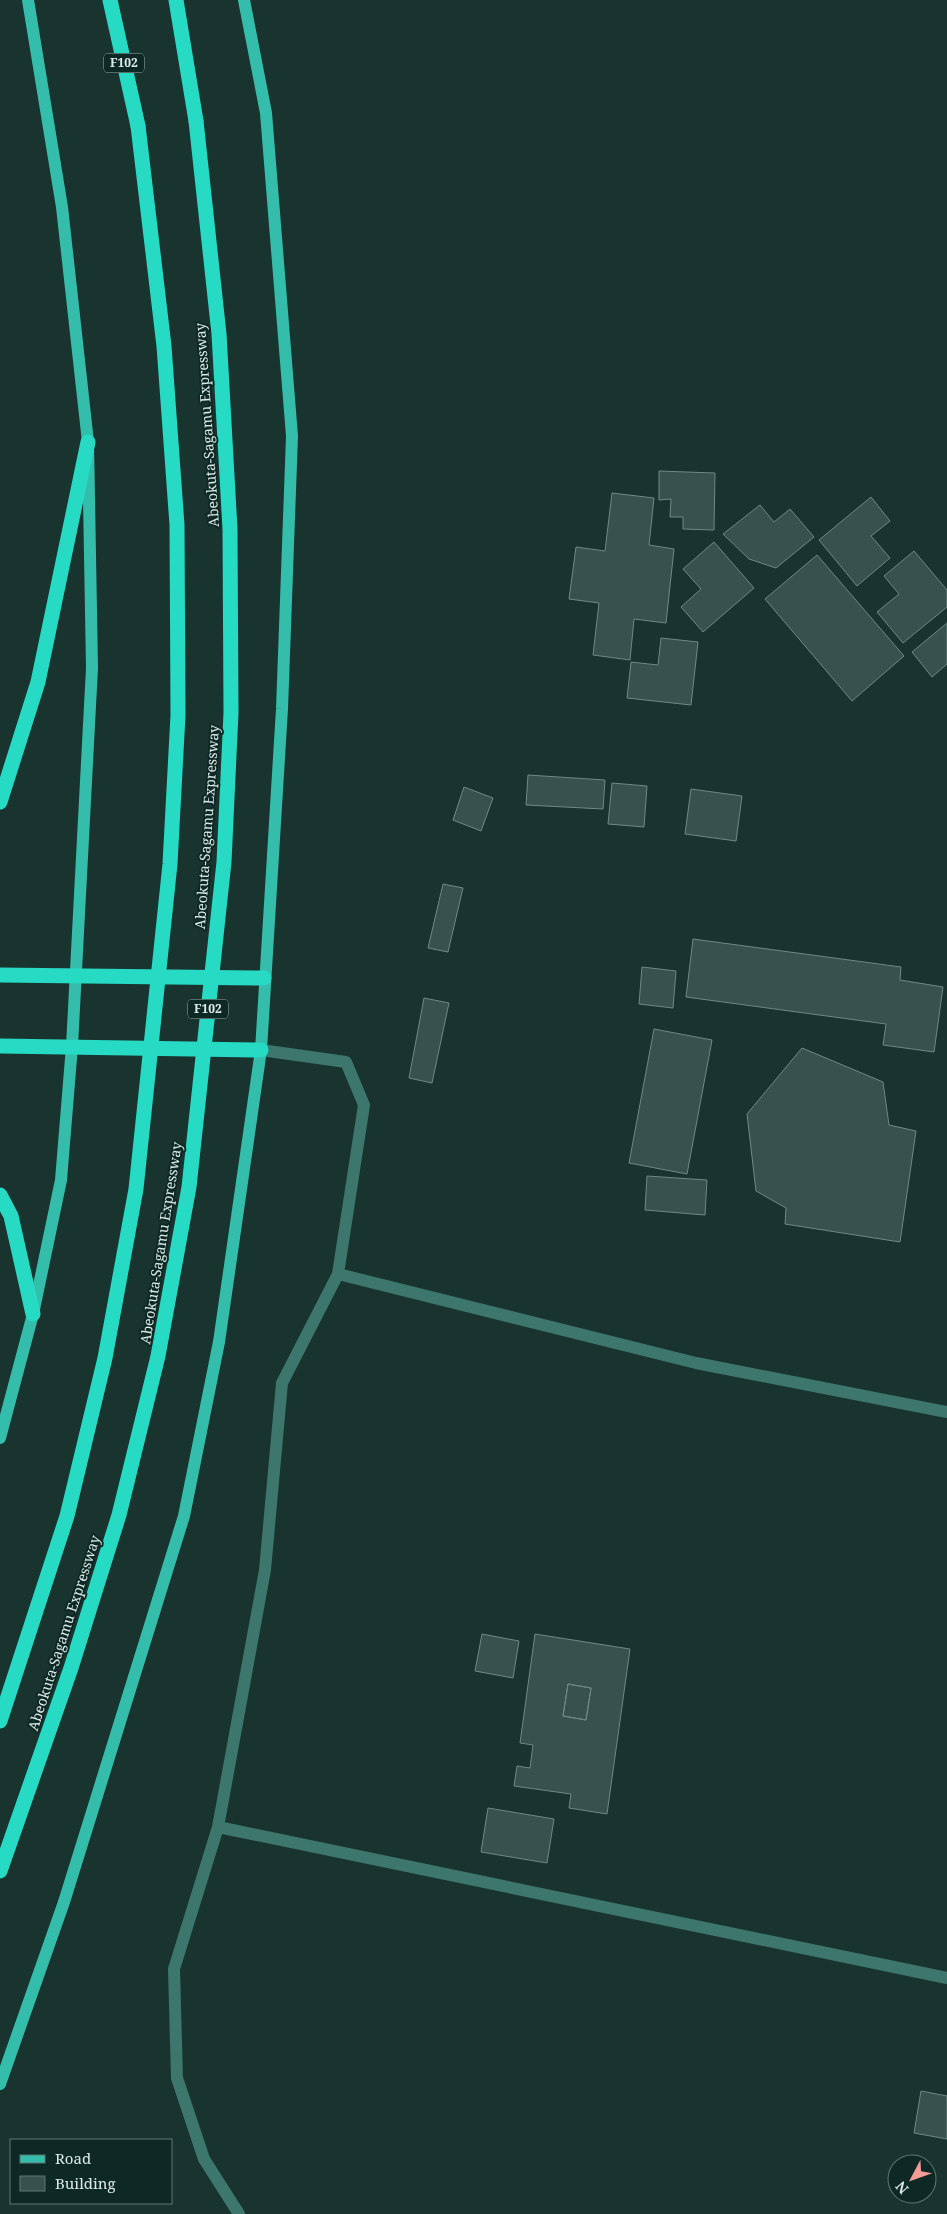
<svg xmlns="http://www.w3.org/2000/svg" width="947" height="2214" font-family="'Noto Serif',serif">
<style>
.building{fill:#37524d;stroke:#6d8a84;fill-rule:evenodd}
.lines{fill:none;stroke-linecap:round;stroke-linejoin:round}
.minor{stroke:#3d766d;stroke-width:12}
.major{stroke:#35bdab;stroke-width:12}
.highway{stroke:#26dac4;stroke-width:15}
.highway-bridge{stroke:#26dac4;stroke-width:15}
.labels{text-anchor:middle;stroke-width:4;stroke-linejoin:round;paint-order:stroke}
.shield{fill:#0e2925;stroke:#9fb2ae;stroke-width:1}
.shield-label{font-size:12px;font-weight:bold;fill:#ddece9}
.street-label{font-size:14px;fill:#ddece9;stroke:#0e2925}
</style>
<rect width="100%" height="100%" fill="#19332f"/>
<!-- building -->
<path class="building" d="M659,471l56,2 -1,57 -31,-1v-12h-13l1,-18 -12,1z
M612,493l42,5 -5,47 25,4 -8,74 -32,-4 -4,41 -37,-5 6,-52 -30,-4 7,-52 29,4z
M871,497l19,24 -19,15 19,22 -33,28 -38,-46z
M760,505l14,17 16,-13 24,28 -38,31 -27,-9 -26,-25z
M714,542l40,46 -51,44 -22,-25 20,-18 -18,-20z
M914,551l33,39v17l-44,36 -26,-31 22,-18 -15,-18z
M817,555l87,101 -52,45 -87,-102z
M947,623v41l-15,13 -20,-25z
M661,638l37,4 -7,63 -64,-7 4,-36 27,3z
M528,775l77,5 -2,29 -77,-4z
M612,783l35,3 -3,41 -36,-3z
M464,787l29,11 -12,33 -28,-11z
M691,789l51,7 -6,45 -51,-7z
M443,884l20,4 -15,64 -20,-4z
M693,939l208,28 -1,13 43,7 -9,65 -51,-7 3,-21 -200,-27z
M642,967l34,4 -3,37 -34,-4z
M424,998l25,5 -17,80 -23,-5z
M654,1029l58,11 -25,134 -58,-11z
M802,1048l81,34 6,43 27,6 -16,111 -115,-18 1,-16 -30,-17 -9,-77z
M647,1176l60,4 -2,35 -60,-5z
M482,1634l37,7 -6,37 -38,-7z
M535,1634l95,15 -23,165 -38,-6 2,-14 -57,-8 3,-20 13,2 3,-23 -13,-2zM568,1684l23,4 -5,32 -23,-4z
M568,1684l23,4 -5,32 -23,-4z
M488,1808l66,11 -7,44 -66,-11z
M921,2091l26,5v43l-33,-6z"/>
<g class="lines">
<!-- minor -->
<path class="minor" d="M338,1274l358,89 251,49
M218,1827l729,151
M239,2214l-35,-55 -27,-81 -3,-109 44,-142 47,-257 17,-187 56,-109 26,-169 -18,-43 -85,-12"/>
<!-- major -->
<path class="major" d="M0,1438l33,-124 28,-134 11,-134 20,-378 -4,-226 -26,-235 -34,-207
M0,2084l64,-182 120,-386 35,-174 42,-292 21,-341 10,-273 -26,-323 -22,-113"/>
<!-- highway -->
<path class="highway" d="M110,0l28,126
M176,0l20,121
M0,802l38,-120 50,-240
M0,975l264,3
M0,1046l261,4
M0,1195l11,21 22,98"/>
<!-- highway-bridge -->
<path class="highway-bridge" d="M0,1721l67,-205 38,-158 31,-169 34,-325 8,-149 -1,-190 -13,-179 -26,-220
M0,1871l71,-203 48,-153 39,-159 31,-169 35,-325 7,-149 -1,-184 -11,-195 -23,-213"/>
</g>
<g class="labels">
<!-- shield labels -->
<g class="shield">
<rect x="104" y="53.5" width="40" height="19" rx="4"/>
<rect x="188" y="999.5" width="40" height="19" rx="4"/>
</g>
<g class="shield-label">
<text x="124" y="67">F102</text>
<text x="208" y="1013">F102</text>
</g>
<!-- street labels -->
<g class="street-label">
<text transform="translate(207 425) rotate(-94)" y="5">Abeokuta-Sagamu Expressway</text>
<text transform="translate(207 827) rotate(-86)" y="5">Abeokuta-Sagamu Expressway</text>
<text transform="translate(161 1243) rotate(-81)" y="5">Abeokuta-Sagamu Expressway</text>
<text transform="translate(64 1633) rotate(-72)" y="5">Abeokuta-Sagamu Expressway</text>
</g>
</g>
<!-- legend -->
<rect x="10" y="2139" width="162" height="65" fill="#0e2925" stroke="#617773"/>
<rect x="20" y="2155" width="25" height="8" fill="#35bdab" stroke="#617773"/>
<text x="55" y="2164" font-size="15" fill="#ddece9">Road</text>
<rect x="20" y="2176" width="25" height="15" fill="#37524d" stroke="#617773"/>
<text x="55" y="2189" font-size="15" fill="#ddece9">Building</text>
<!-- north arrow -->
<g transform="translate(912 2179) rotate(229)"><circle r="24" fill="#0e2925" stroke="#617773"/>
<path d="M0-4L9 19L0 12L-9 19Z" fill="#f59c96"/>
<text y="-8" font-size="14" font-weight="bold" text-anchor="middle" fill="#ddece9">N</text>
</g>
</svg>
